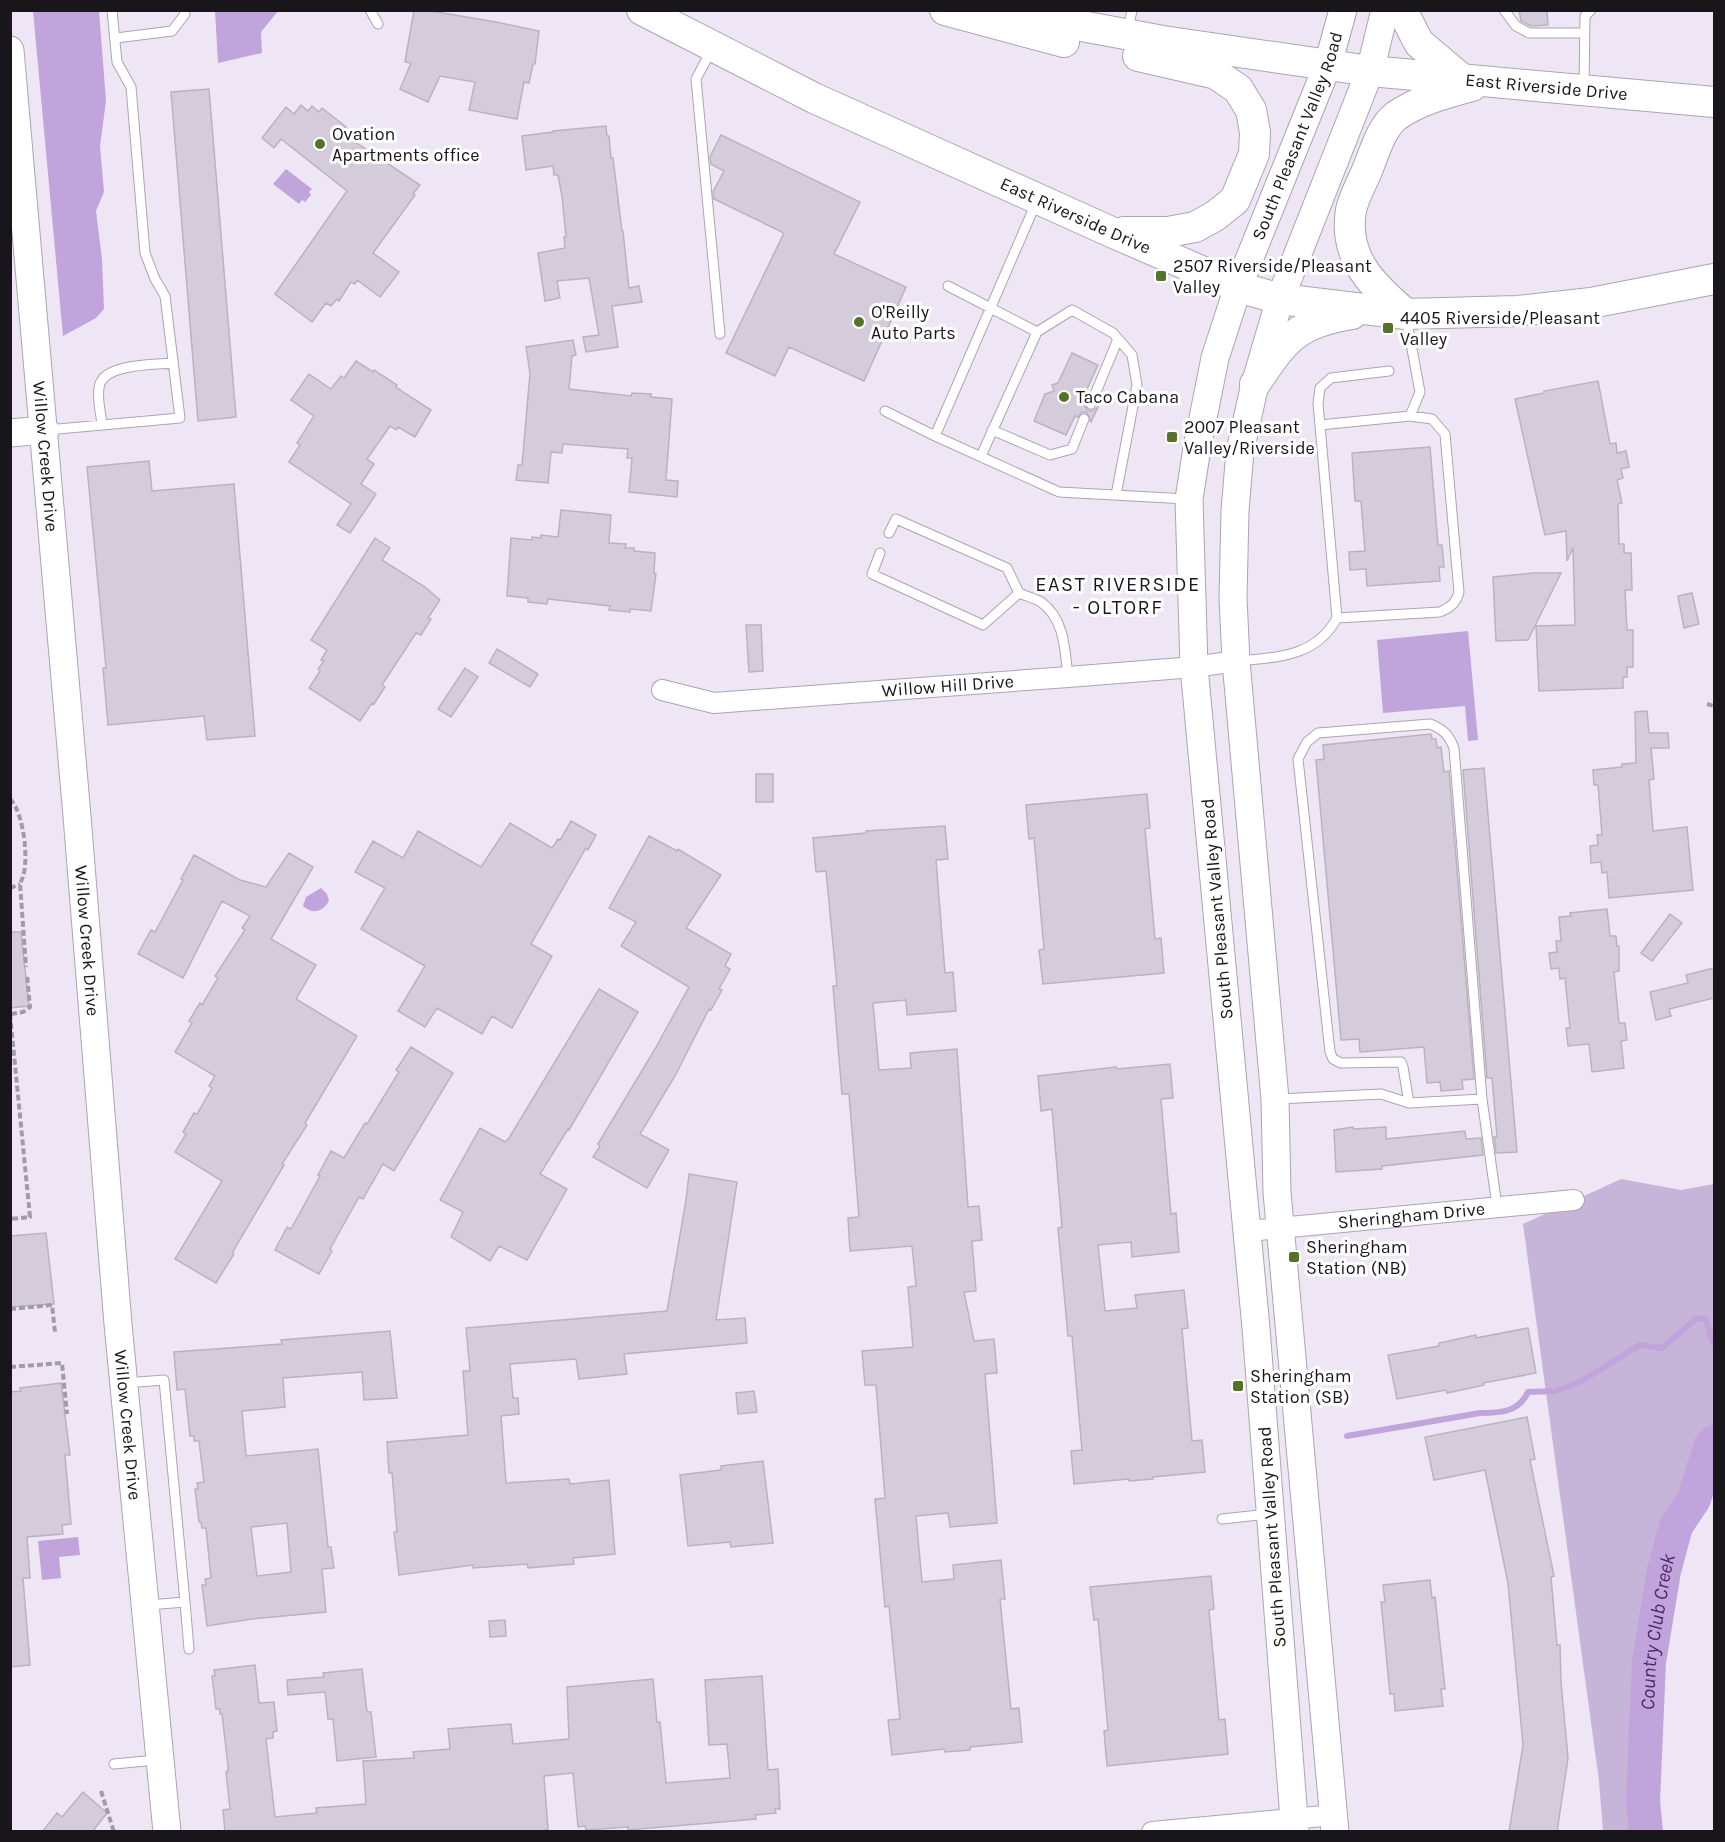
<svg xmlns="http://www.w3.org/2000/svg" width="1725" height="1842" font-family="Karla,sans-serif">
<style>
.green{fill:#c7b5d9}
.water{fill:#c0a4db}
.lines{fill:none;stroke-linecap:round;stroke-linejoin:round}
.stream{stroke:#c0a4db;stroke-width:6}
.river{stroke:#c0a4db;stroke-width:34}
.building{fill:#d4ccdb;stroke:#bab2c1;stroke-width:1.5;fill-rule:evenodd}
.lane-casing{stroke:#aba4b3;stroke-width:11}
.street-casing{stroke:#aba4b3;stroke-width:22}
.secondary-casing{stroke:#aba4b3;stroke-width:29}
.primary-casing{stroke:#aba4b3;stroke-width:32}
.path{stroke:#a19ba6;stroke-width:4;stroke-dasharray:6 3;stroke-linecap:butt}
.lane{stroke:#fff;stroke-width:9}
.street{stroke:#fff;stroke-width:20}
.secondary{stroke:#fff;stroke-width:27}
.primary{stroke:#fff;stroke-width:30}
.poi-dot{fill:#557328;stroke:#fff;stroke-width:2}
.labels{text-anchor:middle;stroke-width:6;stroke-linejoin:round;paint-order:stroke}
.street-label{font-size:18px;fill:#19161b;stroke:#fff}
.poi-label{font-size:18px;fill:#19161b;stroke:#fff;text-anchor:start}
.neighbourhood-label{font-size:20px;letter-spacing:1.5px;fill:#19161b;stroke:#fff}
.water-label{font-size:20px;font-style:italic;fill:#4f296b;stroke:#fff}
</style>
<rect width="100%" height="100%" fill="#eee6f5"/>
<!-- green -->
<path class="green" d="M1621,1179l60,11 33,-6v247l-18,36 -13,38 -21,47 -20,118 1,131 11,30h-51l-4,-50 -76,-557z"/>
<!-- water -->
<path class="water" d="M33,11h66l7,90 -6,45 4,46 -8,19 6,48 2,50 -8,9 -33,18z
M215,11h63l-17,21 1,21 -44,10z
M286,169l26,20 -3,3 2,3 -6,7 -3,-2 -3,4 -26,-20z
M1468,631l10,109 -10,1 -3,-35 -82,7 -6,-73z
M321,888l6,6 2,7c-7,11 -16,14 -26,5l3,-9z
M78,1537l2,18 -21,2 2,21 -19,2 -4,-39z"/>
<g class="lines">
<!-- stream -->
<path class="stream" d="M1347,1436l133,-23c21,0 39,-1 48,-21l27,-1 25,-9 60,-37 22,3 35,-30 9,1 5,19 3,5"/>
<!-- river -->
<path class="river" id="s1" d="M1646,1832l-3,-31 6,-139 15,-91 12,-45 18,-27 16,-51 4,-6"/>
</g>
<!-- building -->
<path class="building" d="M414,10h11l71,12 43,9 -4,33h-2l-4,19 -5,-1 -7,37 -48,-9 6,-28 -35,-6 -12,26 -28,-13 11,-26 -6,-1z
M1519,10h28l1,15 -17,1 -10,-5z
M209,89l27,328 -38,4 -27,-329z
M301,105l7,6 4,-5 7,6 3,-4 24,19 -2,3 12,10 -1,2 65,43 -7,9 2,1 -42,58 26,19 -19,25 -23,-17 -2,4 -4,-2 -12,19 -2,-2 -6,7 -5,-3 -14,19 -37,-28 72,-103 -66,-52 -7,9 -12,-10 24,-31 8,7z
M606,126l1,10h2l2,22h2l9,73h1l6,57 10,-2 3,16 -30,4 6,41 -32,5 -3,-15 16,-2 -10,-57 -32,3 3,17 -15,3 -7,-48 27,-5 -1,-11h2l-4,-41 -4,-21h-4l-1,-9 -27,4 -4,-34 31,-4v-1z
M721,135l139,67 -26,52 72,33 -42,94 -75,-34 -14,29 -49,-23 58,-120 -70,-34 -1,-7 11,-21 -13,-7 -1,-7z
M573,340l3,15 -4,1 -3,33 62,7 1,-3 19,1v3l21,2 -6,81 12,1 -1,16 -48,-5 3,-34h-5l1,-9 -65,-5 -1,9 -11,-1 -3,31 -32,-3 2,-15h4l8,-92 -4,-26z
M1072,353l26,12 -16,35 3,1 -1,4 4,5 4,1 6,-4 -7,15 -4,-9 -5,-1 -4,5 -3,-1 -9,19 -32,-14 11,-27 9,-3 -2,-6 6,-2z
M356,361l17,11 1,-2 23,15 -1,2 10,7 25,16 -16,27 -17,-10 -2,3 -6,-4 -23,33 7,5 -13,20 15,10 -26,39 -13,-8 14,-21 -62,-42 11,-17 -3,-2 17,-27 -23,-16 18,-26 22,15 10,-13 3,2z
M1598,381l12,63 6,-1 1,10 9,-2 3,16 -8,2 2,9 -6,2 5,23 -4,1 1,40h5v9h7l1,37h-7l2,40h6v37h-6v10h-4v11l-84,3 -3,-65 39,-1 -2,-77 -6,13 -1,-30 -21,4 -30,-136 29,-6v-2z
M1430,447l8,98h4l2,22h-5l1,14 -73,5 -1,-17 -16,1 -1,-18 16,-1 -4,-50h-6l-3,-48z
M149,461l3,30 82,-7 21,252 -48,4 -3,-24 -96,9 -5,-57h3l-19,-201z
M561,510l50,5 -2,28 17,1 -1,4h9v3l21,2 -1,20 2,1 -5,37 -21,-2v3l-21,-2 1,-4 -62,-7 -1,5 -19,-2v-4l-21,-2 4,-58 21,2v-3l9,1v-3l17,2z
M375,538l15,10 -8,12 43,27 15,13 -12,18 3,1 -10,16 -5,-2 -34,52 3,2 -11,17 -2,-1 -12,18 -51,-33 11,-17 -2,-2 6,-8 -3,-1 6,-10 -16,-10z
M1533,573h28l-33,67 -32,1 -3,-64z
M1692,593l7,31 -15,4 -6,-32z
M746,625h15l2,46 -14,1z
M497,649l41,25 -8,13 -41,-24z
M465,668l13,9 -27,40 -13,-8z
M1647,711l2,22h19l1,15h-18l3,31 -5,1 4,51 34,-4 6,63 -84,8 -2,-26 -5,1 -1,-11 -10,1 -1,-17 8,-1 -1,-10h5l-4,-50h-4l-1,-15 29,-3v-3l14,-1 -1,-51z
M1431,734l1,5h4l1,9 4,-1 3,25 5,-1 25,308 -12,1 1,9 -22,2 -1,-9 -13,1 -3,-36 -64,5 -1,-13 -18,1 -25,-280 8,-1 -1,-14z
M1484,768l33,384 -21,1 -2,-16h3l-5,-59h-5l-24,-308z
M756,774h17v28h-17z
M1147,794l3,34 -5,1 10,110 6,-1 3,35 -121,11 -4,-34 5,-1 -10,-111 -5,1 -3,-34z
M571,821l25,14 -8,15 -2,-2 -55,96 21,12 -40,72 -20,-12 -10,18 -45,-26 -12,19 -27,-16 27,-45 -64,-37 24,-41 -30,-16 18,-31 30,17 15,-27 63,36 29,-44 42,25 6,-9 2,1z
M945,826l3,33 -12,1 9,113 8,-1 3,39 -49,4 -1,-15 -33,3 6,67 32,-2 -1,-15 47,-4 11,158 11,-1 3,34 -10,1 4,50 -12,1 10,49 20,-2 3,34 -12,1 12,149 -47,4 -2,-14 -32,3 6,66 32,-3 -1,-14 48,-5 4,39h-5l11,110 8,-1 3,34 -52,5v3l-25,2 -1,-3 -52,6 -4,-35 12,-1 -11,-113 -4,1 -10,-108 10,-1 -9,-113h-11l-3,-34 51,-4 -5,-60 8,-1 -4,-40 -62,5 -2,-33 11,-1 -10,-123h-7l-9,-108h4l-11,-115 -10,1 -3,-34 53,-5v-2z
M649,836l28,15 1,-2 43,26 -35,53 45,26 -6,12 5,3 -11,20 3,1 -11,20 -2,-1 -34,67 -35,58 29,16 -22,38 -54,-31 7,-11 -2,-2 57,-95 34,-62 -68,-41 15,-24 -27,-14z
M289,853l24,14 -42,72 45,26 -20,34 61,37 -52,87 2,2 -25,39 2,1 -52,88 2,1 -18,29 -41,-24 47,-78 -47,-29 11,-18 -3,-2 11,-19 3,1 15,-26 -3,-2 6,-10 -40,-24 17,-29 -3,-2 11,-18 2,2 16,-27 -3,-2 30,-46 -3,-2 8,-12 -28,-15 -39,77 -45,-24 13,-24 4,2 28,-52 -2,-1 13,-24 46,25 26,7z
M1607,909l3,27h6l1,10h2v25l-5,1 5,51h6l2,17 -6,1 3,27 -32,4 -3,-28 -21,2 -2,-18h4l-5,-50 -5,1 -1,-11 -8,1 -2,-16 8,-1 -1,-11h5l-2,-24 12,-1 -1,-3z
M1670,914l12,9 -30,38 -11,-8z
M10,932h11l8,74 -19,2z
M1714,968v30l-45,11 2,7 -15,4 -6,-28 38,-9 -2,-8z
M599,989l39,23 -69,118 -1,-1 -28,45 27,15 -40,71 -28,-14 -9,15 -39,-24 12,-25 -23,-12 40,-72 25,14 4,-4z
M411,1047l42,26 -59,98 -11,-7 -20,35 -4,-2 -29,52 2,2 -13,23 -44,-24 12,-23 4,2 29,-53 -2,-1 13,-24 13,7 21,-35 2,1 32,-52 -3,-2z
M1170,1064l3,34 -12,1 10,115 5,-1 3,39 -47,5 -1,-15 -33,3 7,66 32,-3 -2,-13 49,-5 4,38 -6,1 10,112 10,-1 3,32 -52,5v2l-24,2v-2l-55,5 -3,-33 11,-1 -10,-114h-4l-10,-108 4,-1 -10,-118 -11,2 -3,-35 78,-9 1,2z
M1353,1127l1,2 32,-2v12l79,-8 1,8 15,-1 2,17 -101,11v3l-46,3 -2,-42z
M689,1174l48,8 -21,138 29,-2 2,25 -123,11 3,20 -48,5 -3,-20 -66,5 3,34h5l1,16 -18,2 5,67 63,-4 1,5 39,-4 6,74 -42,4 1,6 -46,4 -1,-4 -54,4v-3l-74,10 -5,-43h3l-5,-59h-3l-2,-31 81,-7 -5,-64h7l-4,-43 201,-17 19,-111z
M46,1233l8,71 -44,3v-71z
M1528,1328l8,45 -53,10 1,2 -37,8 -1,-3 -49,9 -9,-44 51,-9v-3l37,-8v3z
M390,1331l7,67 -33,2 -2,-28 -79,6 2,29 -43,4 4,45 72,-7 10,98h3l3,21 -12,1 4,43 -74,7 -45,7 -5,-41h4l-1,-6 6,-1 -5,-50h-4l-1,-6h-2l-4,-33h3l-1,-6 7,-1 -5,-41h-5v-5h-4l-5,-47 -8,1 -3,-38 108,-8 -1,-4zM287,1523l4,49 -34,4 -6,-49z
M61,1383l9,72h-5l6,69 -9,1 1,9 -36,3 3,41h-7l7,87 -20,2v-275l11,-1 -1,-3z
M754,1391l3,21 -19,2 -2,-21z
M1527,1417l8,42 -5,1 24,116 -3,1 6,68h3l1,37 7,76 -11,74h-48l14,-87 -15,-162 -23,-113 -51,10 -9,-43z
M763,1461l10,82 -42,4 -1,-5 -42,4 -8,-71 41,-5v-4z
M1211,1576l3,33 -5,1 10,110 6,-1 3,35 -121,12 -3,-35 4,-1 -10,-111 -4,1 -4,-33z
M1430,1580l2,18 3,-1 10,92h-4l2,17 -48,5 -1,-17h-4l-9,-92h4l-2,-17z
M505,1620l1,16 -16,1 -1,-16z
M255,1665l4,38 15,-1 3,29 -4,1v6l-7,1 9,78 42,-4 -1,-5 50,-4 -3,-43 51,-3 -1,-6 37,-3 -2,-20 63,-5 2,20 56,-5 -2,-52 86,-8 4,43h3l6,61 64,-5 -3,-34 -18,1 -4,-65 57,-4 6,94 10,-1 2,40h-5l1,4 -21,2 1,4 -128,11v-3l-42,3 -1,-4 -7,1 -5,-54 -29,3 4,53 -7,3h-316l-2,-22 7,-1 -4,-37 2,-1v-5l-6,-52h-2v-5h-4l-4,-33h3l-1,-6z
M362,1669l5,43h4l5,45 -39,4 -4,-42h-5l-3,-27 -37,3 -1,-15 37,-3 -1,-4z
M83,1792l24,21 -15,19h-50l15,-19 5,4z"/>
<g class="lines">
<!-- lane casing -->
<g class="lane-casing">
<path id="lane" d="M370,10l8,14
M1504,10l12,16 13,7h55
M1128,30l4,-20
M116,38l56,-7 13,-17 -1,-4
M712,49l-16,30 24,255
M1584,88l1,-72 6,-6
M1036,203l-101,233 124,56 128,7
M948,286l89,46
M1406,317l14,75 -10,24
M1091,404l27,-65
M885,411l50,25
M102,425c-1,-12 -5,-25 -3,-37 2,-25 56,-23 74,-25
M1320,425l90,-9 22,3 13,15 14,158c-3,11 -8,15 -19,20l-103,6
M47,430l133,-12 -15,-122 -10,-17 -10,-26 -14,-166 -14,-25 -5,-52
M992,430l58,25 22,-6 12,-30
M981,456l56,-124 35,-22 41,23 19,22 5,30 -21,110
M880,553l-8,21 111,51 36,-32 -12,-25 -111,-49 -7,14
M1019,593c6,3 16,5 22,9 24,17 24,49 27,75
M1238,661c40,-4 78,-4 99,-43l-19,-215 2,-15 11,-10 58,-7
M1278,1099l103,-5 28,9
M1482,1099l-73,4 -6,-36 -2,-5 -60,1 -8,-4 -3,-7 -32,-293 9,-17 11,-9 112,-9c13,5 19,11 24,24l28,351 15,107
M126,1383l38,-3 21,222 -37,3
M1222,1519l46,-5
M185,1602l4,47
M114,1764l42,-4"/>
</g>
<!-- street casing -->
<g class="street-casing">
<g id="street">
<path id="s2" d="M662,690l52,13 354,-26 126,-10 42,-6"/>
<path id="s3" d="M1248,1231l326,-31"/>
<path d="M1152,1832l182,-17"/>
</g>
</g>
<!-- secondary casing -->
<g class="secondary-casing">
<g id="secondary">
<path id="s4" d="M10,50l67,766 41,508 49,508"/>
<path d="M10,433l35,-3"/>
<path id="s5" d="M1295,1832l-39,-504 -62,-661 -5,-168 8,-51 18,-90 23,-71 90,-223 15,-54"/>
<path d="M1335,1832l-58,-640 -2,-93 -39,-438 -3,-63 2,-87 5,-60 15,-67 25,-85 90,-228 15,-61"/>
</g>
</g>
<!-- primary casing -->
<g class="primary-casing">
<g id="primary">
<path id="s6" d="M642,10l172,88 295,133 129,56 42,12 126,15 111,-3 74,-8 123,-24"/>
<path d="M945,10l119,32"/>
<path id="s7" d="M1025,10l51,15 87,16 207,30 344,31"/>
<path d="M1402,10l17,33 44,37"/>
<path d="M1124,232h44l27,-5 20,-11 20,-16 19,-46 1,-22 -4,-22 -13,-21 -22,-15 -78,-18"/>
<path d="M1406,314c-33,-28 -63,-56 -55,-104 3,-14 12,-29 17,-42 7,-17 13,-40 28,-52 23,-16 50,-23 76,-30"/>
<path d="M1255,384c30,-45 41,-61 97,-70"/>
</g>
</g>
<!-- path -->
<path class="path" d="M1707,704l7,2
M10,799c14,13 21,69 10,84l6,84
M10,888l10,-4
M10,1014l20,203 -20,2
M11,1014l12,-2 7,-5 -3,-32
M10,1309l42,-4 3,27
M10,1367l52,-4 5,51
M101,1791l13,41"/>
<!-- lane -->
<use href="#lane" class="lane"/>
<!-- street -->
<use href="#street" class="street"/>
<!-- secondary -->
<use href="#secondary" class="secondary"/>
<!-- primary -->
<use href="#primary" class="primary"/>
</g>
<!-- markers -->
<g class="poi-dot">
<circle cx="320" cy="144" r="6"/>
<rect x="1155" y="270" width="12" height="12" rx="3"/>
<circle cx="859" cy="322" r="6"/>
<rect x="1382" y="322" width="12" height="12" rx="3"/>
<circle cx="1064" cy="397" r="6"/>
<rect x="1166" y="431" width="12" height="12" rx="3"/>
<rect x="1288" y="1251" width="12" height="12" rx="3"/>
<rect x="1232" y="1380" width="12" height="12" rx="3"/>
</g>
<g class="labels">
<!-- street labels -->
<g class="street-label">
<text dy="6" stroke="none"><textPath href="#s7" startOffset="528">East Riverside Drive</textPath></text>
<text dy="6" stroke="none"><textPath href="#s5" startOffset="1718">South Pleasant Valley Road</textPath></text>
<text dy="6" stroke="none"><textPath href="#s6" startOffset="480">East Riverside Drive</textPath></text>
<text dy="6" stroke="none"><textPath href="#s4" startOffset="408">Willow Creek Drive</textPath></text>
<text dy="6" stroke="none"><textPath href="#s2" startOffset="288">Willow Hill Drive</textPath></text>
<text transform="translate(1217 909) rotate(-95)" y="6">South Pleasant Valley Road</text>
<text dy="6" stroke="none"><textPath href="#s4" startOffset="894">Willow Creek Drive</textPath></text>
<text dy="6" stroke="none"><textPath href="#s3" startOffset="164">Sheringham Drive</textPath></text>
<text dy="6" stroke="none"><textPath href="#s4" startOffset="1380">Willow Creek Drive</textPath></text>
<text transform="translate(1272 1537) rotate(-94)" y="6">South Pleasant Valley Road</text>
</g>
<!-- poi labels -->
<g class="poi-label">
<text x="332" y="140">Ovation<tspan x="332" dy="21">Apartments office</tspan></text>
<text x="1173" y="272">2507 Riverside/Pleasant<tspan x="1173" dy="21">Valley</tspan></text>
<text x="871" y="318">O'Reilly<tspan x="871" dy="21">Auto Parts</tspan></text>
<text x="1400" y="324">4405 Riverside/Pleasant<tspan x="1400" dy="21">Valley</tspan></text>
<text x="1076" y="403">Taco Cabana</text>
<text x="1184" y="433">2007 Pleasant<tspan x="1184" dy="21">Valley/Riverside</tspan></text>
<text x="1306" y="1253">Sheringham<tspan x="1306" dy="21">Station (NB)</tspan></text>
<text x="1250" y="1382">Sheringham<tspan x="1250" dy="21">Station (SB)</tspan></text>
</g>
<!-- neighbourhood labels -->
<g class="neighbourhood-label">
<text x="1118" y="591">EAST RIVERSIDE<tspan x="1118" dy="23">- OLTORF</tspan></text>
</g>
<!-- water labels -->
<g class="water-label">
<text dy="7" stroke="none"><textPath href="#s1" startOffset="201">Country Club Creek</textPath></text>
</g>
</g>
<!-- border -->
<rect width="1725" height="1842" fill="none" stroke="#19161b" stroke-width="24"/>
</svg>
